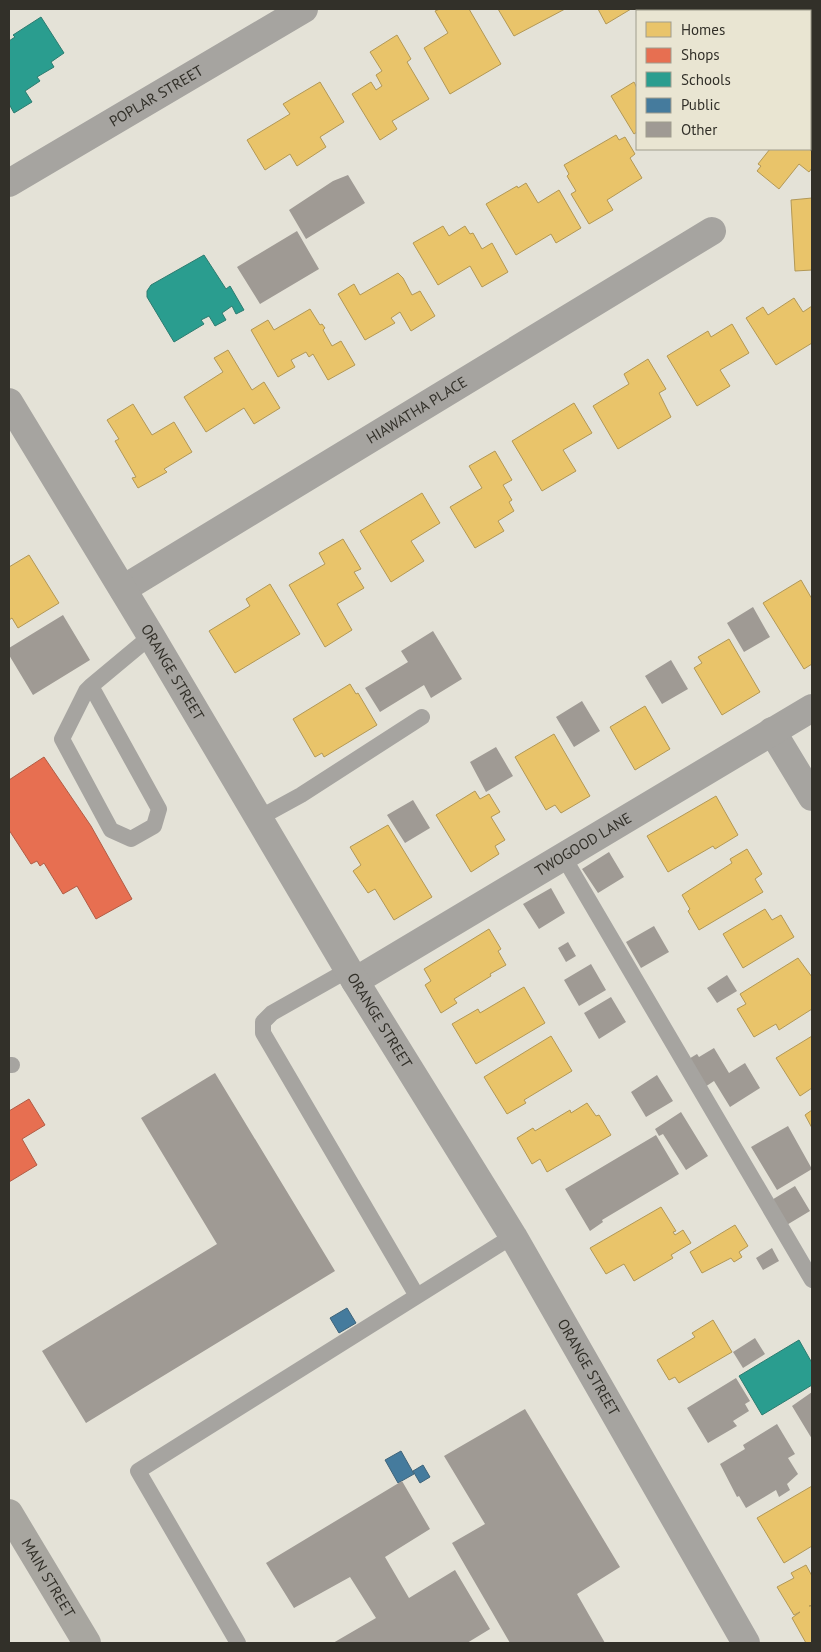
<svg xmlns="http://www.w3.org/2000/svg" width="821" height="1652" font-family="'PT Sans',sans-serif">
<style>
.homes{fill:#e9c46a;stroke:#b29856}
.shops{fill:#e76f51;stroke:#b15c45}
.schools{fill:#2a9d8f;stroke:#2c7c70}
.public{fill:#457b9d;stroke:#3f647a}
.building{fill:#9f9a94}
.lines{fill:none;stroke-linecap:round;stroke-linejoin:round}
.service{stroke:#a6a4a0;stroke-width:16}
.minor{stroke:#a6a4a0;stroke-width:28}
.tertiary{stroke:#a6a4a0;stroke-width:28}
.primary{stroke:#a8a6a0;stroke-width:28}
.labels{text-anchor:middle;stroke-width:5;stroke-linejoin:round;paint-order:stroke}
.street-label{font-size:15px;fill:#323029;stroke:#e9e5d2}
</style>
<rect width="100%" height="100%" fill="#e4e2d7"/>
<!-- homes -->
<path class="homes" d="M440,9h29l32,55 -51,30 -26,-46 24,-15 -13,-22z
M498,9h67l-51,27z
M598,9h33l-25,15z
M397,35l14,24 -4,3 22,37 -37,22 5,8 -17,11 -28,-46 19,-12 5,8 6,-4 -6,-11 6,-4 -12,-19z
M320,82l24,40 -24,15 6,10 -29,19 -7,-12 -25,16 -18,-30 43,-26 -7,-10z
M634,82l3,6v44l-3,2 -23,-38z
M616,135l3,5 6,-3 10,17 -5,4 12,20 -35,22 6,10 -24,14 -18,-30 5,-3 -9,-15 2,-2 -5,-9z
M770,149h39l3,3v16l-3,4 -10,-8 -20,25 -22,-18 4,-5 -3,-2z
M526,183l12,20 21,-13 22,38 -25,15 -5,-9 -35,21 -30,-51 31,-18 1,2z
M812,198v72l-17,1 -4,-71z
M443,226l6,10 16,-10 5,8 3,-1 9,16 10,-6 16,29 -26,15 -12,-21 -32,19 -25,-42z
M398,273l5,5 9,17 8,-4 15,25 -24,15 -11,-19 -9,6 4,5 -30,17 -27,-46 16,-10 6,11z
M794,298l9,14 9,-6v37l-36,22 -30,-47 17,-11 5,8z
M310,309l10,16 2,-1 3,4 -2,2 9,16 9,-5 14,24 -27,15 -15,-26 -4,3 -3,-5 -15,8 4,7 -17,10 -27,-47 17,-10 6,10z
M732,324l17,29 -29,17 10,16 -33,20 -30,-50 41,-25 3,6z
M228,350l24,40 12,-8 16,26 -26,16 -10,-16 -38,24 -22,-35 39,-25 -9,-14z
M648,359l18,30 -7,4 12,24 -53,32 -25,-43 36,-22 -5,-10z
M574,403l18,30 -29,17 13,21 -34,20 -30,-50z
M133,404l19,31 22,-13 18,30 -28,17 3,3 -29,16 -6,-10 4,-1 -21,-36 4,-2 -12,-19z
M495,451l17,29 -9,5 9,15 -3,2 5,9 -16,10 6,10 -29,17 -25,-41 32,-19 -13,-22z
M422,493l18,30 -29,18 13,20 -33,21 -31,-51z
M343,539l18,30 -7,3 10,16 -27,16 15,26 -27,17 -36,-62 36,-21 -6,-11z
M29,555l30,48 -41,25 -6,-10 -3,2v-53z
M801,580l11,19v65l-8,5 -41,-66z
M270,584l30,50 -65,39 -26,-42 41,-25 -4,-7z
M729,639l31,53 -38,23 -28,-47 8,-5 -4,-6z
M350,684l6,10 2,-1 19,32 -53,32 -2,-4 -7,4 -22,-38z
M645,706l25,43 -35,21 -25,-43z
M554,734l36,62 -29,17 -6,-8 -9,5 -31,-53z
M475,791l5,8 9,-5 11,18 -9,5 14,23 -10,6 4,8 -28,18 -35,-57z
M716,796l22,39 -23,14 -2,-3 -45,26 -21,-36z
M388,825l44,72 -38,23 -19,-31 -7,4 -15,-22 8,-6 -11,-18z
M747,849l15,25 -7,5 8,13 -64,38 -11,-19 2,-2 -8,-14 50,-32 -2,-4z
M765,909l7,11 9,-5 13,22 -51,31 -20,-34z
M489,929l12,20 -3,2 8,14 -16,9 1,2 -37,23 3,4 -16,10 -16,-28 6,-4 -7,-12z
M798,958l14,19v32l-33,21 -3,-6 -22,13 -17,-28 9,-5 -6,-10z
M524,987l21,36 -69,41 -24,-40 26,-15 2,4z
M551,1036l21,35 -48,29 2,3 -19,11 -23,-37z
M812,1036v52l-12,8 -24,-38z
M587,1103l9,13 3,-1 12,20 -64,37 -7,-13 -8,5 -15,-26 16,-10 2,3 35,-21 1,3z
M812,1110v18l-7,-13z
M661,1207l15,24 -3,1 2,3 8,-5 8,13 -20,12 2,3 -39,23 -10,-17 -18,10 -16,-26z
M735,1225l13,21 -9,6 3,5 -8,5 -3,-4 -29,15 -12,-21z
M713,1320l19,32 -53,31 -4,-6 -6,3 -12,-20 38,-23 -3,-4z
M812,1486v60l-28,17 -27,-45z
M806,1565l6,11v29l-3,1h3v37h-6l-14,-25 8,-6 -6,3 -17,-28 17,-9 -3,-5z"/>
<!-- shops -->
<path class="shops" d="M44,757l47,69 41,73 -36,20 -19,-33 -14,8 -19,-31 -4,3 -3,-5 -6,3 -22,-34v-50z
M29,1099l16,26 -23,14 15,26 -28,17v-71z"/>
<!-- schools -->
<path class="schools" d="M41,17l23,36 -13,9 3,5 -17,10 3,4 -15,10 7,11 -18,11 -5,-9v-63l6,-4 -2,-2z
M204,255l22,34 4,-3 14,24 -8,4 -4,-8 -10,7 4,7 -11,6 -6,-10 -8,4 3,4 -30,18 -27,-45v-6l4,-6z
M799,1340l13,23v22l-50,30 -23,-39z"/>
<!-- public -->
<path class="public" d="M347,1308l9,15 -17,10 -9,-15z
M401,1451l13,23 -16,9 -13,-23z
M423,1465l7,12 -10,6 -7,-12z"/>
<!-- building -->
<path class="building" d="M348,175l17,28 -59,36 -17,-29 44,-29z
M297,231l22,38 -59,35 -23,-37z
M753,607l17,30 -26,15 -17,-29z
M63,615l27,45 -57,35 -24,-40v-7z
M433,631l29,48 -31,19 -7,-13 -44,27 -15,-24 43,-26 -7,-11z
M671,660l17,29 -26,15 -17,-28z
M582,701l18,30 -26,16 -18,-30z
M496,747l17,29 -27,16 -16,-30z
M413,800l17,28 -25,15 -18,-28z
M609,852l15,25 -26,16 -16,-24z
M551,888l14,25 -26,16 -16,-25z
M654,926l15,26 -28,16 -15,-26z
M568,942l8,14 -10,6 -8,-14z
M591,964l15,26 -27,16 -15,-26z
M727,975l10,16 -20,12 -10,-15z
M611,997l15,25 -27,17 -15,-26z
M714,1048l15,25 16,-10 15,25 -30,19 -16,-26 -12,8 -15,-29 10,-6 2,3z
M215,1073l120,198 -249,152 -44,-72 175,-107 -76,-126z
M657,1075l16,26 -27,16 -15,-25z
M681,1112l27,44 -22,14 -23,-36 -4,2 -4,-7z
M788,1126l24,43 -35,21 -26,-43z
M656,1135l23,39 -77,46 1,2 -13,9 -25,-42z
M795,1186l15,25 -25,15 -15,-25z
M772,1248l7,13 -16,9 -7,-12z
M755,1338l10,16 -22,14 -10,-16z
M736,1378l14,23 -5,3 4,7 -16,10 4,5 -29,17 -21,-35z
M812,1392v47l-20,-33z
M525,1409l95,158 -43,27 28,49h-95l-58,-100 33,-19 -41,-68z
M777,1424l18,30 -7,4 10,16 -11,10 3,6 -11,7 -3,-7 -30,18 -7,-12 -2,1 -17,-33 25,-15 -2,-4z
M402,1481l28,48 -45,28 24,41 46,-28 35,59 -23,14h-134l43,-25 -26,-41 -56,31 -28,-45z"/>
<g class="lines">
<!-- service -->
<path class="service" d="M91,686l68,123 -5,17 -23,13 -20,-9 -49,-91 24,-48 5,-5 60,-50
M259,818l42,-23 121,-78
M563,856l249,424
M348,970l-76,43 -9,9v11l154,263
M9,1065h3
M238,1643l-100,-172 375,-235"/>
<!-- minor -->
<g class="minor">
<path id="s1" d="M9,183l295,-174"/>
<path id="s2" d="M123,589l589,-358"/>
<path d="M772,731l40,66"/>
<path id="s3" d="M355,981l457,-273"/>
</g>
<!-- tertiary -->
<path class="tertiary" id="s4" d="M9,402l142,234 204,345 158,255 233,407"/>
<!-- primary -->
<path class="primary" id="s5" d="M9,1513l78,130"/>
</g>
<g class="labels">
<!-- street labels -->
<g class="street-label">
<text dy="5" stroke="none"><textPath href="#s1" startOffset="171">POPLAR STREET</textPath></text>
<text dy="5" stroke="none"><textPath href="#s2" startOffset="344">HIAWATHA PLACE</textPath></text>
<text dy="5" stroke="none"><textPath href="#s4" startOffset="316">ORANGE STREET</textPath></text>
<text dy="5" stroke="none"><textPath href="#s3" startOffset="266">TWOGOOD LANE</textPath></text>
<text dy="5" stroke="none"><textPath href="#s4" startOffset="721">ORANGE STREET</textPath></text>
<text dy="5" stroke="none"><textPath href="#s4" startOffset="1126">ORANGE STREET</textPath></text>
<text dy="5" stroke="none"><textPath href="#s5" startOffset="76">MAIN STREET</textPath></text>
</g>
</g>
<!-- border -->
<rect width="821" height="1652" fill="none" stroke="#323029" stroke-width="20"/>
<!-- legend -->
<rect x="636" y="10" width="175" height="140" fill="#e9e5d2" stroke="#a09d8e"/>
<rect x="646" y="22" width="25" height="15" fill="#e9c46a" stroke="#a09d8e"/>
<text x="681" y="35" font-size="15" fill="#323029">Homes</text>
<rect x="646" y="48" width="25" height="15" fill="#e76f51" stroke="#a09d8e"/>
<text x="681" y="60" font-size="15" fill="#323029">Shops</text>
<rect x="646" y="72" width="25" height="15" fill="#2a9d8f" stroke="#a09d8e"/>
<text x="681" y="85" font-size="15" fill="#323029">Schools</text>
<rect x="646" y="98" width="25" height="15" fill="#457b9d" stroke="#a09d8e"/>
<text x="681" y="110" font-size="15" fill="#323029">Public</text>
<rect x="646" y="122" width="25" height="15" fill="#9f9a94" stroke="#a09d8e"/>
<text x="681" y="135" font-size="15" fill="#323029">Other</text>
</svg>
